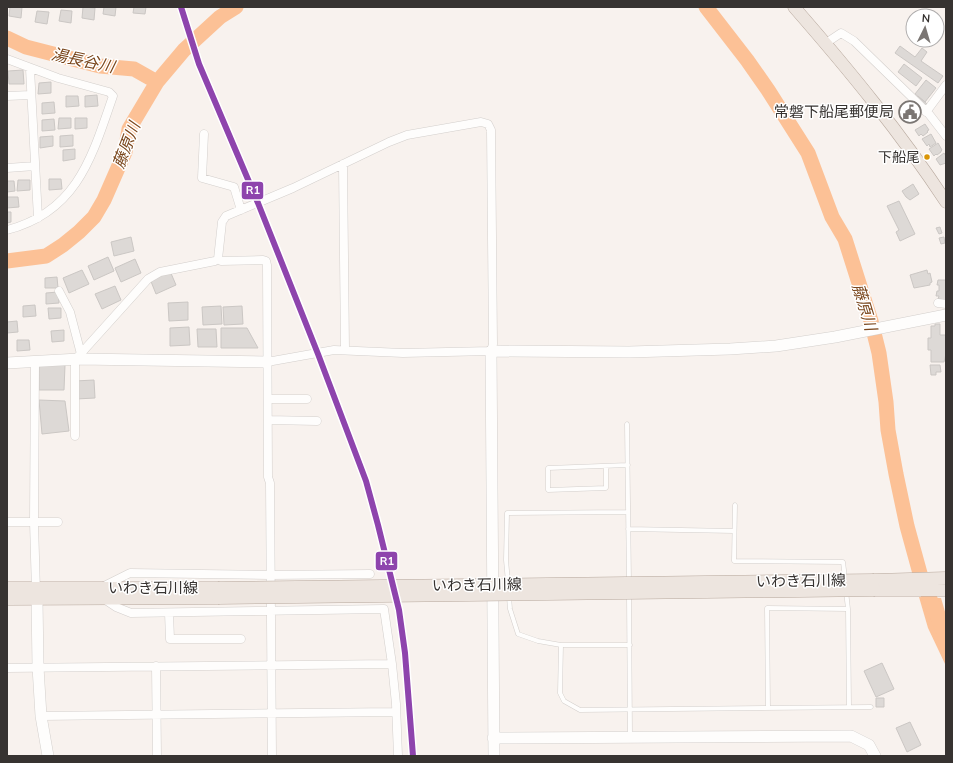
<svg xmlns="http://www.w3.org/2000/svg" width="953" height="763" font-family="Mulish,'Noto Sans JP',sans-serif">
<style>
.water{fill:#fcc196}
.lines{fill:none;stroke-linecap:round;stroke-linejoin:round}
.river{stroke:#fcc196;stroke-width:15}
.building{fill:#ddd9d6;stroke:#cbc7c4}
.lane-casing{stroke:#d3cfcc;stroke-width:5}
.street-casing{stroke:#d3cfcc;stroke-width:9}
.secondary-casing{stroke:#d3cfcc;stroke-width:12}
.primary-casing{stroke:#b7a89d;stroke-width:13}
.lane{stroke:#fefdfc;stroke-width:4}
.street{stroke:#fefdfc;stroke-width:8}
.secondary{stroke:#fefdfc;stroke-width:11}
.primary{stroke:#ede5df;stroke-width:12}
.primary-bridge-casing{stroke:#b7a89d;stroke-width:13;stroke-linecap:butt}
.primary-bridge{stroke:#ede5df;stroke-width:12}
.rail-1-casing{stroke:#fff;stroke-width:9}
.rail-1{stroke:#8e44ad;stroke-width:6}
.bus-dot{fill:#da9507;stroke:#fff;stroke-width:1.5}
.labels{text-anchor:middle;stroke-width:3;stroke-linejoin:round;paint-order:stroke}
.bus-label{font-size:14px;fill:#373331;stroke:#fff;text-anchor:end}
.poi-label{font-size:15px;fill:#373331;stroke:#fff;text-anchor:end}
.street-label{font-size:15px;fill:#373331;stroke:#fff}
.water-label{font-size:16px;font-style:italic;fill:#7a461c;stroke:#fff}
.line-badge{stroke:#fff;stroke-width:1.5}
.badge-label{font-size:11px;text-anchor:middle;font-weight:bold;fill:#fff}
</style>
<rect width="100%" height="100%" fill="#f8f2ee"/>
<!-- water -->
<path class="water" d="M919,597l22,1 5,17v51l-18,-38z"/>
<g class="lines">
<!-- river -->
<path class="river" d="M706,7l41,53 21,30 40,63 24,64 13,22 26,82 8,32 7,49 2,28 8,44 11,52 14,51 25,61
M7,38l19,9 74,19 34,3 23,13
M7,261l39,-5 17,-11 16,-13 15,-15 10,-17 21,-48 4,-23 28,-47 27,-32 36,-33 16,-10"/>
</g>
<!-- building -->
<path class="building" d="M10,7h12l-1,11 -12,-2z
M83,7l12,1 -1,12 -12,-2z
M104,7h12l-1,9 -12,-2z
M134,7h12l-1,7 -12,-1z
M61,10l11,1 -1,12 -12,-2z
M37,11l12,1 -2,12 -12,-2z
M900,46l15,11 7,-9 5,4 -6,9 22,15 -5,7 -43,-30z
M904,64l18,14 -6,8 -18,-14z
M23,70l1,14h-15l-1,-13z
M926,80l10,8 -11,14 -10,-8z
M51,82v11l-13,1 1,-11z
M97,95l1,11 -13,1v-11z
M66,96h12l1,10 -13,1z
M918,96l9,8 -2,2 -9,-7z
M54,102l1,11 -13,1v-11z
M907,102l13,12 -8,7 -12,-11z
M59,118h12v10l-13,1z
M75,118h12v10l-12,1z
M54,119l1,11 -13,1v-11z
M925,124l4,6 -2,1 1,1 -5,4 -2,-2 -2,2 -4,-6z
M931,134l5,9 -6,4 -1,-3 -2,2 -5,-7z
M73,135v11l-13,1v-11z
M53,136v10l-13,2v-11z
M938,143l4,7 -1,1v1l-4,3 -1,-1 -2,2 -5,-7z
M75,149v10l-12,2v-11z
M944,153l2,3v7l-6,2 -4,-6z
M49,179h12l1,10 -13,1z
M18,180h12v10l-13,1z
M7,181h7l1,10 -8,1z
M913,184l6,10 -9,6 -4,-3 -4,-6z
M7,197h11l1,10 -12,1z
M899,201l16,33 -15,7 -4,-9 3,-2 -12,-24z
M7,212h4v10l-4,1z
M940,227l2,6 -3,1 -3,-6z
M131,237l3,14 -20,5 -3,-14z
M944,237l1,6 -4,1 -2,-6z
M108,257l6,14 -20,9 -6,-14z
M135,259l6,14 -20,9 -6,-14z
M82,270l7,14 -20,9 -6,-15z
M927,270l1,4 2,-1 2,9 -2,1v2l-16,3 -4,-13z
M170,271l6,14 -20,9 -6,-15z
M57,277l1,11h-13v-10z
M938,280h8v20l-8,-1 1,-3h-3l1,-5h2v-6h-2z
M115,286l6,14 -19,9 -7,-15z
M58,292l1,11 -13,1v-11z
M188,302v18l-19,1 -1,-18z
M35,305l1,11 -13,1v-11z
M221,306l1,18 -19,1 -1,-18z
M242,306l1,18 -19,1 -1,-18z
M48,308h13v10l-12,1z
M17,321l1,11 -11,1v-11z
M935,324h5v11h6v19l-2,8h-13v-12h-3v-12h3v-12h4z
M189,327l1,18 -20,1v-18z
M221,328h26l11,20h-37z
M197,329h19l1,18h-19z
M64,330v11l-12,1 -1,-11z
M17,340h12l1,10 -13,1z
M39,365h26l-1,25h-25z
M930,365h10l1,7h-5v3h-5z
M94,380l1,18 -19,1 -1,-18z
M39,400l26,1 4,30 -27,3z
M882,663l12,26 -18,8 -12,-26z
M876,698h8v9h-8z
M910,722l11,23 -14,7 -11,-24z"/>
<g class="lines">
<!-- lane casing -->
<g class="lane-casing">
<path id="lane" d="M627,424l2,158
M606,466v22l-58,2v-22l80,-3
M735,505l-1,56 109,1 2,16
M628,529l106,2
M508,582l-2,-22 1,-47 121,-1
M846,591l2,18 1,98
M629,595l1,141
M509,597l1,12 8,25 20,7 23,4h69
M561,645l-1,48 4,8 16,9 291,-3
M768,708l-1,-100 81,1"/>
</g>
<!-- street casing -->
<g class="street-casing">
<path id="street" d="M826,43l15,-10 13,8 75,73 17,22
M7,59l51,19 51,14 4,4c-21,61 -36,116 -106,134
M30,69l8,149
M7,96l24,-1
M926,112l20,-27
M204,134l-2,44 32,9 7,23
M343,164l2,186
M7,168l28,-2
M218,259l4,-37 4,-6 67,-28 96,-46 18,-7 74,-13 7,2 3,6 2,214 -2,7 -88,2 -69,-3 -67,12
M59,291l11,21 11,42
M938,303l8,1
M35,361l-1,161 2,70
M268,399h39
M268,420l49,1
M75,436v-76l73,-81 12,-7 55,-11 3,-2 3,2 42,-1 3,1 1,4 1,212 2,6 2,273
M7,522h51
M102,587l28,-14 140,2 100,-1
M104,599l12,8 15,6 253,-4 8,55 4,40 2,52
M169,613l1,26h71
M156,666l1,90
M7,668l385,-4
M41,716l354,-4"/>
</g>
<!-- secondary casing -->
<g class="secondary-casing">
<path id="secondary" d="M7,363l72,-4 188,3
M37,599l1,68 3,49 7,40
M493,738l358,-2 18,9 6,11
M494,756l-3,-405 138,1 101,-3 46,-3 59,-9 111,-22"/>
</g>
<!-- primary casing -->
<g class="primary-casing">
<path id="primary" d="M794,7c55,63 106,125 152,195
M874,580l72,-2
M7,588h211
M875,590h71
M7,599l211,-1"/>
</g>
<!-- lane -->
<use href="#lane" class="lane"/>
<!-- street -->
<use href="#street" class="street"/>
<!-- secondary -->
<use href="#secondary" class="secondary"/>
<!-- primary -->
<use href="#primary" class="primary"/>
<!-- primary-bridge casing -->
<g class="primary-bridge-casing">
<path id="primary-bridge" d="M218,588l656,-8
M218,598l657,-8"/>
</g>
<!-- primary-bridge -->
<use href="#primary-bridge" class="primary-bridge"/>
<!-- rail-1 casing -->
<g class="rail-1-casing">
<path id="rail-1" d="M181,7l18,57 59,139 60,151 48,127 12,44 21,85 6,43 8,103"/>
</g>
<!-- rail-1 -->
<use href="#rail-1" class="rail-1"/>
</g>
<!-- icons -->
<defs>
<g id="civic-ring" transform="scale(1.15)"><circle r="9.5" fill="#fff" stroke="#7b7673" stroke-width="1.5"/><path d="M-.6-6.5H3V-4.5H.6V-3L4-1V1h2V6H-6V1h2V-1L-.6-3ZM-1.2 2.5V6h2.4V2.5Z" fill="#7b7673"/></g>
</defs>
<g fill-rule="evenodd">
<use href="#civic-ring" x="910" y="112"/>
</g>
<!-- markers -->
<circle class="bus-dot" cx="927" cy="157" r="3.5"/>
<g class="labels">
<!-- bus labels -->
<g class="bus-label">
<text x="920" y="162">下船尾</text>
</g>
<!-- poi labels -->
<g class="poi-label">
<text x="894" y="117">常磐下船尾郵便局</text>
</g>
<!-- street labels -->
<g class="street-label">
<text transform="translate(801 581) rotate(-1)" y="5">いわき石川線</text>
<text transform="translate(477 585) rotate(-1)" y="5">いわき石川線</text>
<text x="153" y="593">いわき石川線</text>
</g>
<!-- water labels -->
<g class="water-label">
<text transform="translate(83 60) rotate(12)" y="6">湯長谷川</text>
<text transform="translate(126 145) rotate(-69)" y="6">藤原川</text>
<text transform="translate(865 307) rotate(73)" y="6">藤原川</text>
</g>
</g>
<g class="line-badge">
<rect x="241" y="181" width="23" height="19" rx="4" fill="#8e44ad"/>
<rect x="375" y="551" width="23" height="20" rx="4" fill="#8e44ad"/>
</g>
<g class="badge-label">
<text x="253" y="194">R1</text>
<text x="387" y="565">R1</text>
</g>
<!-- border -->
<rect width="953" height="763" fill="none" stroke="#373331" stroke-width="16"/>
<!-- north arrow -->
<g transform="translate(925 28) rotate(5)"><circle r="19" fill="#ffffff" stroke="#afadad"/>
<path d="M0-3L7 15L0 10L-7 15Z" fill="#7b7673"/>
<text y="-6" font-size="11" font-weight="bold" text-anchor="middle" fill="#373331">N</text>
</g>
</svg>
